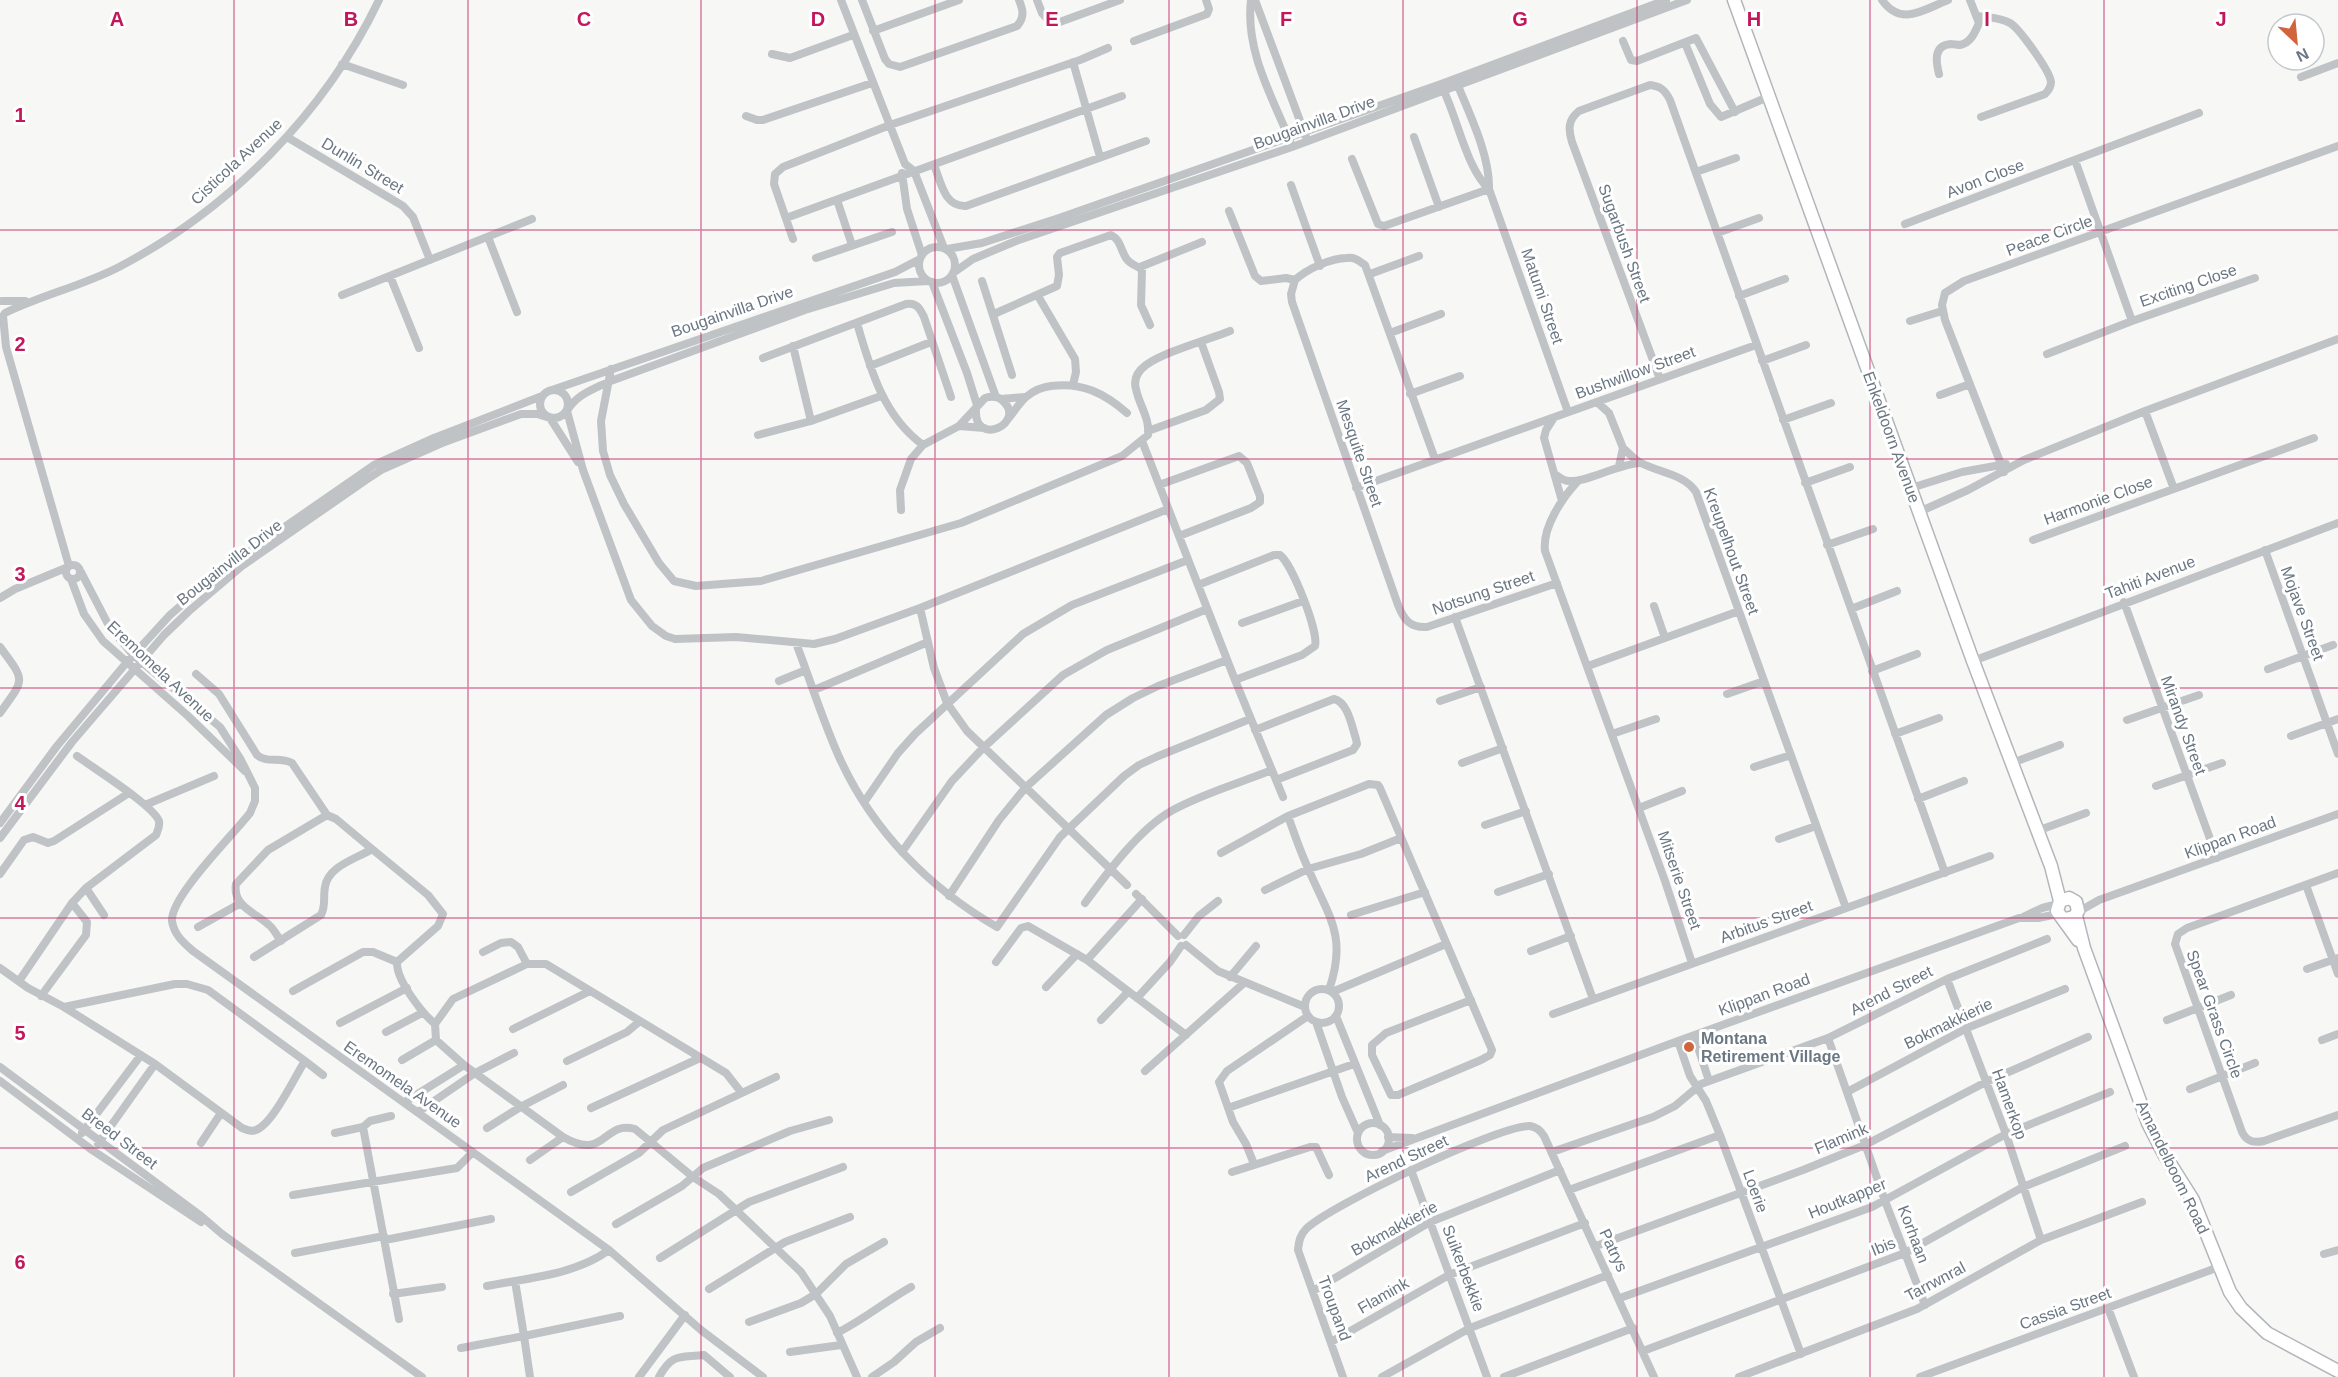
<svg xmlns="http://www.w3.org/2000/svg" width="2338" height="1377" font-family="Helvetica,sans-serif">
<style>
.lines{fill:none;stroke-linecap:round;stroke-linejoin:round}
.secondary-casing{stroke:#b2b6bb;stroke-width:15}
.street{stroke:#bfc3c6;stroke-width:8}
.secondary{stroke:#fff;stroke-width:12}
.grid{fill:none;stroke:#c2185b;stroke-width:1.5;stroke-opacity:0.55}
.poi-dot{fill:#d0643d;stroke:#fff;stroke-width:2}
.labels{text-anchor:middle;stroke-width:6;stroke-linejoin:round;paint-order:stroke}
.street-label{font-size:16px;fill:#6a7783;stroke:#fff}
.poi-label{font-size:16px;font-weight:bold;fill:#6a7783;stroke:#fff;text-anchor:start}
.grid-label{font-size:20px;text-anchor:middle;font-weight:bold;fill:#c2185b;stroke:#fff;stroke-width:6;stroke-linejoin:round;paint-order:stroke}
</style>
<rect width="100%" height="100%" fill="#f7f7f5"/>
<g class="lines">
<!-- secondary casing -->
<g class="secondary-casing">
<path id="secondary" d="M1734,0l239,661 78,205 9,35
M2076,916l8,32 64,175 16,31 29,46 37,92 11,16 26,25 71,38
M2065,919l9,-2 4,-6 -2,-9 -7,-4 -9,3 -3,10 21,29"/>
</g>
<!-- street -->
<path class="street" d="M841,0l64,164 9,7 30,77
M862,0l23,59 4,5 11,3 117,-41c8,-9 6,-16 2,-26
M1037,0l5,13 9,10h6l63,-23
M1251,0c-6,51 21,96 39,141
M1255,0l51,137
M1882,0c19,27 41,10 66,0
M1977,16c11,2 23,1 33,7 9,5 40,48 41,59 0,5 -2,8 -6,12l-64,23
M873,31l86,-31
M1134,41l73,-27 2,-5 -3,-9
M1623,41l8,19 6,1 59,-23 39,74
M1685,43l25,61 11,13 47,-20
M772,54l18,4 63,-23
M1073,62l27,95
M342,64l61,21
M1939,74c-3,-12 -6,-29 12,-30 1,0 8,1 9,1 11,-2 15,-13 19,-22l-9,-23
M2301,77l37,-14
M1456,81c13,32 34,74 33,108l79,223
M1442,87c15,29 24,81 47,102
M746,116l11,4h6l109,-37
M287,137l116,69 10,11 17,43
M1414,137l25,70
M1352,159l26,65 6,2 105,-37
M2075,160l57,161
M934,165c7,17 10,42 32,41l180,-65
M1696,172l40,-14
M902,173l5,36 15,46
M1291,185l29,81
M837,200l15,45
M1229,211l26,65 6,5 25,-3 9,2
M786,218l336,-122
M1905,224l294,-111
M1717,233l42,-15
M488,237l29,75
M793,239l-19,-55 1,-10 8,-7 107,-42 190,-65 28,-12
M919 265a18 18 0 1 1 36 0a18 18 0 1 1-36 0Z
M947,249l35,-6 77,-25 382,-134 225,-84
M816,258l76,-26
M1140,267l62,-25
M953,273l20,-14 43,-18 276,-94 395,-147
M1370,274l49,-18
M952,275l44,122
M390,276l29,72
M1295,280l-4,14 1,8 106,303c6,15 12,23 29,22l130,-44
M1295,280c12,-11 36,-22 52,-22 8,-1 12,3 18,7l70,194
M928,281l-34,2 -89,27 -197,72c-16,8 -32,13 -41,29l16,59 48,130 21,26 14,10 9,3 61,-2 78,7 21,-5 85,-31 248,-99
M982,281l30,94
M932,282l35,91 10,32
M342,295l190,-76
M1038,296l37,63 1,13 -3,13
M1739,296l46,-17
M2,301h23
M5,313c37,-18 77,-27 114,-46 111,-58 206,-154 260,-267
M994,314l63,-28 2,-11 -2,-18 3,-4 51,-18c10,5 9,14 15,23 4,7 11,7 16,12l-1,35 9,20
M3,316l3,31 63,219
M1910,321l32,-10
M857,323c13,45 26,93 66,122
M1390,333l51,-19
M793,346l18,75
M2047,354l85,-33 123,-43
M763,358l143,-54c11,-2 14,5 18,13l27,80
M1762,361l44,-16
M870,366l61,-24
M611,369l-10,52 2,30 7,24 14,29 35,59 15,18 22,5 65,-5 200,-58 161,-67 26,-21c2,-17 -9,-30 -12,-46 -3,-10 2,-18 10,-24 18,-13 61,-25 84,-34
M1660,379l-88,-237c-4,-13 -4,-22 7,-31l71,-26c10,1 15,5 20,15l275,773
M540 404a14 14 0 1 1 28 0a14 14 0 1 1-28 0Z
M552,390l343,-118 25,-13
M1410,394l50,-18
M1940,395l30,-11
M1001,399l24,-2
M1598,403l11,10 14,35 -4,18
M2145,411l29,78
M1008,419c6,-7 11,-16 18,-22 7,-6 16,-10 25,-11 31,-4 53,7 76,27
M1553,419l-7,11 -2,8 18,63
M1783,420l48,-17
M959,426l25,2
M1148,431l58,-21 14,-11 -1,-7 -18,-50
M758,435l53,-14 70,-25
M1142,441l93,239 48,117
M1623,448c6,5 11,12 18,15 19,10 43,11 55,29l150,416
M2004,472l-59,-152 -3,-15 3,-12 19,-12 374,-135
M1556,475c4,3 8,6 13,6 16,2 49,-17 71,-18
M1578,481c-15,16 -36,46 -33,70l120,330 27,82
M1805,483l45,-16
M1159,485l80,-29 8,7 13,33v6l-9,6 -72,28
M1356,488l400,-143
M1911,488l51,-16 44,-8
M901,510l-1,-20 11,-31 12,-14 36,-19 26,-28c7,-2 13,-2 18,3 24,22 -29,47 -27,9
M1919,512l49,-22 56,-30 121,-49 193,-72
M2033,540l281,-102
M1827,545l46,-16
M2265,550l73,204
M66 572a7 7 0 1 1 14 0a7 7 0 1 1-14 0Z
M81,572l28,54 24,29 87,72 21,33 14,28v13l-5,12c-17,22 -80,84 -78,108 2,14 12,22 21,30l416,299 92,80 62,47
M71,579l13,35 19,27 85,75 57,55
M1198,585l76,-30h6c12,9 39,77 35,91l-13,9 -67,25
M0,598l15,-9 53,-22
M2124,602l93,256
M1654,606l11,32
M920,608l14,60 13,35 20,28 160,154
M1851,609l46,-18
M1455,617l138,382
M1242,623l61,-22
M796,643c15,39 27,79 44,116 33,72 89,129 157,168l63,-90 64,-61 15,-11 17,-8 94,-38
M0,647c26,35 25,31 0,66
M1973,661l365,-138
M1588,666l151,-55
M2268,669l65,-24
M1872,671l45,-17
M196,674l23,20 38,61c10,9 23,1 35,8l35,52 9,4 36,30
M779,681l27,-11
M814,690l114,-48
M1727,694l37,-13
M1440,701l41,-14
M2127,720l72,-25
M1255,730l79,-31c14,3 18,28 22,40l1,5 -4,6 -77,30
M1612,734l44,-15
M1895,734l44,-16
M2291,736l47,-17
M1462,763l41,-15
M2012,763l48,-18
M1754,767l37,-12
M2156,786l66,-23
M1918,799l46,-18
M865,801l33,-48 17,-19 108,-100 49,-29 116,-45
M145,805l69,-29
M1639,808l43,-17
M1288,816c6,17 12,35 20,52 20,48 40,67 21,122
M0,823l57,-77 70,-84 43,-47 30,-26 34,-27 140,-97 60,-27 108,-42
M1485,825l41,-14
M2037,831l49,-18
M0,838l72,-96 92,-107 25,-24 53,-45 124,-86 17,-11 59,-26 79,-29h16l13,4 28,44
M1779,839l37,-13
M902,852l50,-71 31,-33 80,-73 44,-25 100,-41
M1221,853l67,-37 81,-32 9,1 2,3 112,262 -2,5 -9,5 -83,35h-7l-19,-40v-10l14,-12 85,-33
M2338,873l-151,55 -9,6 -3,10 67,188c5,10 12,11 22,9l74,-26
M0,874l24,-34 9,-3 15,6 6,-2 75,-48
M2306,885l32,89
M86,888l18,27
M1265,890l43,-21 53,-15 40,-16
M1498,892l51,-18
M1136,894l42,42
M949,896l50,-76 26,-32 81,-73 27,-17 25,-12 69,-26
M1085,903c22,-30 55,-75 88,-93 31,-17 67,-27 99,-40
M2078,912l21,-12 239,-86
M1351,915l74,-23
M2023,917l19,-9 16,-4
M198,927l43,-24
M1184,935l15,-19 19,-15
M281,941c-4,-5 -7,-12 -12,-16 -13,-12 -37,-19 -33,-41l32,-34 59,-35
M1186,945l32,26 87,36
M1531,951l40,-15
M483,952l18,-9 10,-1 7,5 9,17
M254,957l67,-42c5,-9 2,-18 4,-28 3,-21 31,-28 47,-38l56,46 15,19 -5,12 -41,36c-1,18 25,51 38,62
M1087,960l55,-61
M996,962l25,-34 7,-2 59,34 99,75
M0,968l28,20 36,19 111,-23h12l21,6 97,71c-10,15 -32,63 -49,69 -5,2 -9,0 -14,-2l-87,-64 -91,-57
M2307,969l31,-11
M1230,977l26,-31
M1947,979l59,155 35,106
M19,981l53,-78 14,-15 70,-53c2,-5 4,-8 3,-14 -6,-16 -66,-53 -82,-65
M1046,987l31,-33
M1305 1006a17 17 0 1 1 34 0a17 17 0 1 1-34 0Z
M293,991l70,-39h10l24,10
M1332,992l114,-48
M41,996l45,-61 1,-13 -15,-19
M1137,998l33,-36 11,-16
M1553,1014l437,-158
M1336,1016l44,109
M1101,1020l27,-28
M2167,1020l64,-25
M1316,1022l26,75 16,36
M340,1023l67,-35
M513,1029l77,-38
M386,1032l36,-19
M1694,1035l15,46
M1828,1038l57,163 40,104
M2322,1040l16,-6
M1678,1041l12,35 16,25 14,34 81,219
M402,1060l34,-20
M305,1061l18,14
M567,1061l60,-29 13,-11
M0,1067l201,149 21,18 200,143
M1145,1071l99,-88
M0,1081l92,69 109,72
M2190,1089l65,-26
M741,1092l-15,-19 -180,-109h-19l-74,35 -18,25 1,16 28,25 99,72c44,25 39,-17 72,-8l58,48 26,17 82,78 29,44 27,61
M1847,1092l120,-64 98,-39
M405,1102l59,-37
M591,1108l109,-50
M1228,1108l126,-44
M418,1112l57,-39 39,-20
M1357 1139a16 16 0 1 1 32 0a16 16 0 1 1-32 0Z
M363,1127l36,192
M487,1128l35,-22 41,-21
M82,1133l59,-78
M335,1133l28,-6 7,-6 21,-5
M1388,1137l24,1
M201,1143l20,-30
M98,1144l57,-80
M1382,1151l296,-110 341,-123h19l20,-4
M1552,1152l101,-35 22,-11 26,-22 127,-46 119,-59 100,-40
M530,1160l33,-23
M1254,1164l-8,-20 -13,-22 -14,-40 8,-11 81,-55
M1411,1170l76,207
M1232,1172l78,-25h6l13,28
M1569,1190l151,-55
M571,1192l68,-39 24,-23 113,-53
M293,1195l164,-27 16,-16
M616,1224l66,-38 21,-18 87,-37 39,-11
M385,1240l106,-21
M1596,1246l207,-76 62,-25 121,-63 102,-45
M295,1253l89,-17
M2324,1254l14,-4
M660,1258l89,-56 94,-35
M515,1281l9,55 96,-20
M487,1286c40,-8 88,-11 122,-36
M709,1289l76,-47 65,-25
M1313,1291l117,-69 130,-52
M393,1294l49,-7
M1620,1298l252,-91 134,-73 104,-42
M2108,1308l26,69
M749,1322l52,-19 15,-9 30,-30 38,-22
M837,1333c26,-13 49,-32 74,-46
M1331,1342l118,-67 136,-52
M461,1348l63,-12 6,41
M1643,1351l262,-98 118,-66 102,-41
M790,1352l51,-7
M639,1377l46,-62
M659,1377c13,-24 20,-19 45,-22l26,22
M872,1377l22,-15 22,-20 24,-14
M1343,1377l-45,-127c1,-9 2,-15 8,-21 23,-23 193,-104 224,-103 6,1 11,5 14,10l110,241
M1382,1377l88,-49 138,-53
M1504,1377l129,-49
M1739,1377l178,-68 124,-69 101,-38
M1920,1377l299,-110"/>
<!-- secondary -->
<use href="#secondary" class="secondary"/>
</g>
<!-- grid -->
<path class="grid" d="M234,0v1377M468,0v1377M701,0v1377M935,0v1377M1169,0v1377M1403,0v1377M1637,0v1377M1870,0v1377M2104,0v1377M0,230h2338M0,459h2338M0,688h2338M0,918h2338M0,1148h2338"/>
<!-- markers -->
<circle class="poi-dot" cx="1689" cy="1047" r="6"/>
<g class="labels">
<!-- street labels -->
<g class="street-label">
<text transform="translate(1314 122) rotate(-20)" y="6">Bougainvilla Drive</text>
<text transform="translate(236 161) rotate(-43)" y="6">Cisticola Avenue</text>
<text transform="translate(363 165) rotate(31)" y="6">Dunlin Street</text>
<text transform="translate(1985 178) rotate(-21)" y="6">Avon Close</text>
<text transform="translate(2049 235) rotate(-20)" y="6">Peace Circle</text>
<text transform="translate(1625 243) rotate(70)" y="6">Sugarbush Street</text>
<text transform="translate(2188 285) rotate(-19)" y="6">Exciting Close</text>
<text transform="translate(1543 296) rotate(71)" y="6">Matumi Street</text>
<text transform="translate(732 311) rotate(-19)" y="6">Bougainvilla Drive</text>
<text transform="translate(1635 372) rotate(-20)" y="6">Bushwillow Street</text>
<text transform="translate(1892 437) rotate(70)" y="6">Enkeldoorn Avenue</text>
<text transform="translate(1360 453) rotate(71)" y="6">Mesquite Street</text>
<text transform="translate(2098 500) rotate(-20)" y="6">Harmonie Close</text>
<text transform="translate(1732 551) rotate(70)" y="6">Kreupelhout Street</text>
<text transform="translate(229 562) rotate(-38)" y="6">Bougainvilla Drive</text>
<text transform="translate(2150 577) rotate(-21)" y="6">Tahiti Avenue</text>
<text transform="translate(1483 592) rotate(-19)" y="6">Notsung Street</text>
<text transform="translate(2303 613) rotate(70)" y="6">Mojave Street</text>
<text transform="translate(161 671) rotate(43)" y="6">Eremomela Avenue</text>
<text transform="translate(2184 725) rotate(70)" y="6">Mirandy Street</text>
<text transform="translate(2230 837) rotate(-20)" y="6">Klippan Road</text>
<text transform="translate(1680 880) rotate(71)" y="6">Mitserie Street</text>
<text transform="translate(1766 921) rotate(-20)" y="6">Arbitus Street</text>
<text transform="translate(1891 990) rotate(-27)" y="6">Arend Street</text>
<text transform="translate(1764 994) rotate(-20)" y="6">Klippan Road</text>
<text transform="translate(2215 1014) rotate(70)" y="6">Spear Grass Circle</text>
<text transform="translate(1948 1023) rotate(-26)" y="6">Bokmakkierie</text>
<text transform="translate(403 1084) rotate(35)" y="6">Eremomela Avenue</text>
<text transform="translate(2010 1104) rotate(70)" y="6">Hamerkop</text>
<text transform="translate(120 1138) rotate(37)" y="6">Breed Street</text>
<text transform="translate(1841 1138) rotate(-23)" y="6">Flamink</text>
<text transform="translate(1406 1158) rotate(-25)" y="6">Arend Street</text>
<text transform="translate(2173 1167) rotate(64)" y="6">Amandelboom Road</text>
<text transform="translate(1756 1191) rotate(70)" y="6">Loerie</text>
<text transform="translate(1847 1198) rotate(-22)" y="6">Houtkapper</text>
<text transform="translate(1394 1228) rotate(-29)" y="6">Bokmakkierie</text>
<text transform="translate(1914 1234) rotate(69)" y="6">Korhaan</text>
<text transform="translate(1883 1246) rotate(-22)" y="6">Ibis</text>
<text transform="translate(1614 1250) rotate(65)" y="6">Patrys</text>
<text transform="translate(1464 1268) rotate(69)" y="6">Suikerbekkie</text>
<text transform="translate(1935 1281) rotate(-28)" y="6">Tarrwnral</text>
<text transform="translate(1383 1295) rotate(-30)" y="6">Flamink</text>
<text transform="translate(1335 1308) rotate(70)" y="6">Troupand</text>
<text transform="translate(2065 1308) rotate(-20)" y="6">Cassia Street</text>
</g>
<!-- poi labels -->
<g class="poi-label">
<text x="1701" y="1044">Montana<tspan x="1701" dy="18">Retirement Village</tspan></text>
</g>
</g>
<g class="grid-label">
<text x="117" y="26">A</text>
<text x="351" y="26">B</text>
<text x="584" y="26">C</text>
<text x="818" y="26">D</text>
<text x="1052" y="26">E</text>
<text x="1286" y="26">F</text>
<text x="1520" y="26">G</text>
<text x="1754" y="26">H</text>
<text x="1987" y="26">I</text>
<text x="2221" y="26">J</text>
<text x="20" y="122">1</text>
<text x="20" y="351">2</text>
<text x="20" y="581">3</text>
<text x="20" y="810">4</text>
<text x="20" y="1040">5</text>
<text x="20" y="1269">6</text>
</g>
<!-- north arrow -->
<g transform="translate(2296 42) rotate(154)"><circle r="28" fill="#ffffff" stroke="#c3c9cd" stroke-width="1.5"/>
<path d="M0-4.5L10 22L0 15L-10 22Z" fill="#d0643d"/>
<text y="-9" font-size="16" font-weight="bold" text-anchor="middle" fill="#6a7783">N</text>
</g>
</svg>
